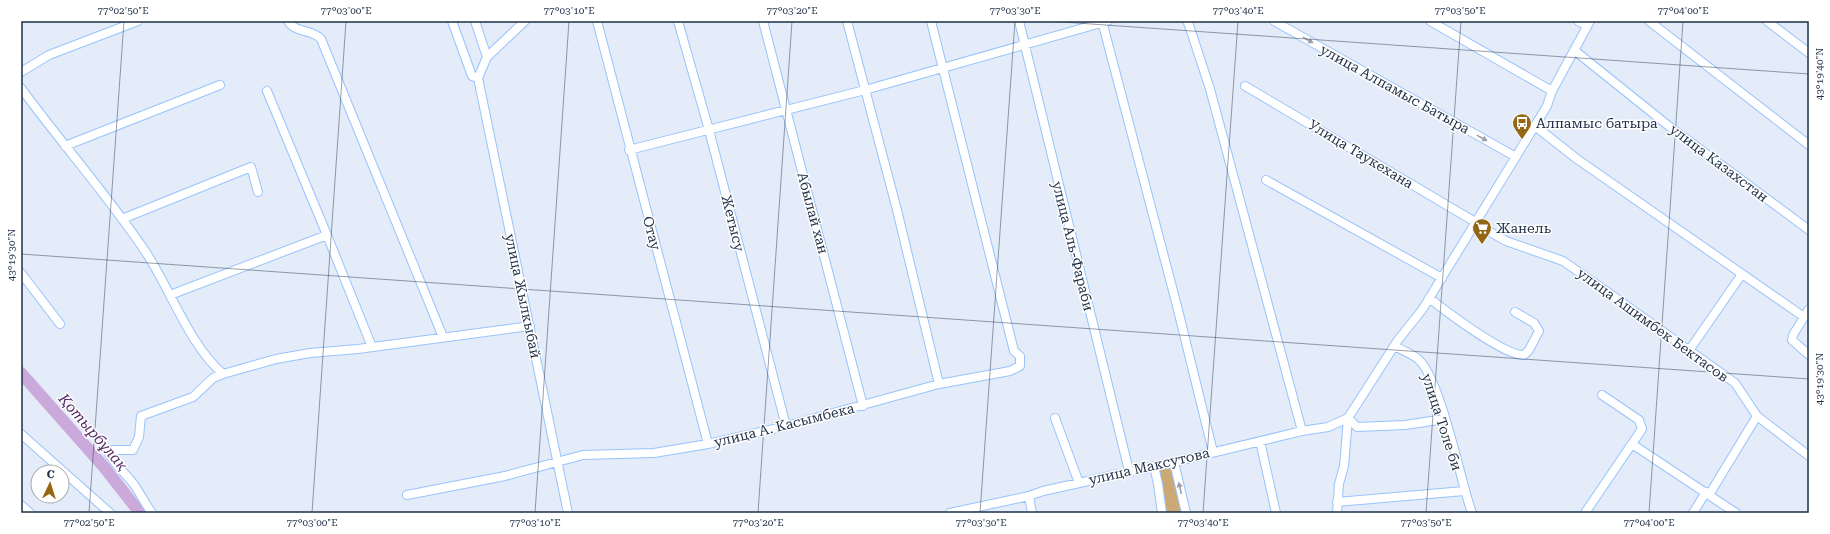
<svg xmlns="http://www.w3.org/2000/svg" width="1830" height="534" font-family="'Roboto Serif',serif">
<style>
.forest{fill:#cca874}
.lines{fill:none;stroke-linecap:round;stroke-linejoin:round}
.river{stroke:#cca9db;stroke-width:12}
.minor-casing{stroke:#98c3fd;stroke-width:10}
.minor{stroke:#fff;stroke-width:8}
.oneway{fill:#9aa1ac}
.ticks{fill:none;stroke:#1e2f46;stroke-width:1;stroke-opacity:0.45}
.labels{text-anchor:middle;stroke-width:3;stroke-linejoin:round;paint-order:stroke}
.street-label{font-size:14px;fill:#1e2f46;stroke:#fff}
.poi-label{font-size:14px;fill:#1e2f46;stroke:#fff;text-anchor:start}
.water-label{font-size:15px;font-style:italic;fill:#572b68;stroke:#fff}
.neatline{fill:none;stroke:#1e2f46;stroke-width:1.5}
.ticks-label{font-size:10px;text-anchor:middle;fill:#1e2f46}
</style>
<rect width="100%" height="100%" fill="#e3ecf8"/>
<!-- forest -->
<path class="forest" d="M1173,460l13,53h-24l-3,-50z"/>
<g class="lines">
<!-- river -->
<path class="river" d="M21,373l83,94 36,46"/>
<!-- minor casing -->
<g class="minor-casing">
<path id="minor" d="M288,21c8,13 23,7 33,18l122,298
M452,21l20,55 6,2
M475,21l12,36
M597,21l111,423
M678,21l31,109 77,296
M763,21l100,385
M847,21l50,189 42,174
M1019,21l110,450
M1102,21l75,285 36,146
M1187,21l2,4 21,64 92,342
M1274,21l242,136
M1430,21l122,70
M1578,21l9,5
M1649,21l160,124
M1767,21l42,32
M1574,50l96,77 139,103
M21,72l28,-17 89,-34
M478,78l90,435
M478,78l9,-21 38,-36
M1245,86l232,137
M21,88c40,55 86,106 124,163 25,37 44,94 78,123
M1535,126l42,33 227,158
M65,146l155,-61
M629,150l236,-60 243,-69
M1266,180l176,98
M122,219l129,-52 7,25
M1476,224l30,17 57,20 43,30 129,92 22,33 52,40
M327,235l45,112
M21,273l39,51
M170,295l157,-60 -60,-144
M1429,298c18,14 76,58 95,57l5,-5 10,-19 -5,-8 -19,-11
M1809,309l-16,26 -1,5 17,15
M1394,346c8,4 18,8 24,13 23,20 42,121 54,154
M1688,352l54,-78
M1055,418l24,65
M1348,418l9,9 48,-2 40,-6
M21,434l89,79
M1260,441l16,72
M1632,444l104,69
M1174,462l12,51
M1154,466l4,18 4,29
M407,495l98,-19 78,-21 71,-2 54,-9 78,-18 153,-42 71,-13 10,-5v-10l-6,-5 -83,-330
M1709,495l48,-79
M1029,496l3,17
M1337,502l127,-11
M21,505l9,8
M152,513c-6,-8 -10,-16 -15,-24 -8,-14 -22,-22 -29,-37l4,-2h21l6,-13 2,-21 52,-19 20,-19 10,-4 53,-15 34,-6 48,-4 172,-23
M950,513l79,-17 14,-5 131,-29 128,-31 26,-4 20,-9
M1337,513l2,-29 5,-18 4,-48 50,-78 24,-30 125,-204 5,-15 38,-70
M1585,513l57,-84 -3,-9 -37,-25
M1693,513l13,-21"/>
</g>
<!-- minor -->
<use href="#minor" class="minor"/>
</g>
<!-- one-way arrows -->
<defs><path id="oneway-solid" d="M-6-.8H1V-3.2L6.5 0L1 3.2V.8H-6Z"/></defs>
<g class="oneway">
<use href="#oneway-solid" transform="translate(1308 40) rotate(29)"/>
<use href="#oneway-solid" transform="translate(1482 138) rotate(29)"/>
<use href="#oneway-solid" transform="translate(1180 488) rotate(-103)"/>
</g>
<!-- ticks -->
<path class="ticks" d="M1048,21l761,53M21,254l1788,125M89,513l35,-492M312,513l34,-492M535,513l34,-492M758,513l34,-492M980,513l35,-492M1203,513l35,-492M1426,513l35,-492M1649,513l34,-492"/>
<!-- icons -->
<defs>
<g id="bus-pin" transform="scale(1)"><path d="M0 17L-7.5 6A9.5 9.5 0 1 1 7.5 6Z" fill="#956715" stroke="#fff"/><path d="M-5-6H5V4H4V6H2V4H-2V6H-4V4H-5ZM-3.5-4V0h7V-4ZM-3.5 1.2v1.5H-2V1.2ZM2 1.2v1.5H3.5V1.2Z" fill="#fff"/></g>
<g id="supermarket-pin" transform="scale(1)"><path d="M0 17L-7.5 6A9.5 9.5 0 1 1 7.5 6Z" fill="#956715" stroke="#fff"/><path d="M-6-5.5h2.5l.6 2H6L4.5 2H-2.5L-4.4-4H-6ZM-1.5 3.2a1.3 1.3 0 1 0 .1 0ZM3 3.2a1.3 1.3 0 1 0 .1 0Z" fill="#fff"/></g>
</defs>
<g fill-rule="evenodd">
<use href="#bus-pin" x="1522" y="123"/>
<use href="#supermarket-pin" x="1482" y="228"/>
</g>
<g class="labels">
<!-- street labels -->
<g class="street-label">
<text transform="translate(1395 89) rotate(29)" y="5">улица Алпамыс Батыра</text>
<text transform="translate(1361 154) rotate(31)" y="5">Улица Таукехана</text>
<text transform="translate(1719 163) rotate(37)" y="5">улица Казахстан</text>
<text transform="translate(813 213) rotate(75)" y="5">Абылай хан</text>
<text transform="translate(733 223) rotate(76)" y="5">Жетысу</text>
<text transform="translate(652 233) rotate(75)" y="5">Отау</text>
<text transform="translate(1073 246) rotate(76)" y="5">улица Аль-Фараби</text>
<text transform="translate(523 296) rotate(78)" y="5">улица Жылкыбай</text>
<text transform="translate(1653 325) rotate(36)" y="5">улица Ашимбек Бектасов</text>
<text transform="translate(1442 422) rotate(72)" y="5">улица Толе би</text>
<text transform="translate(784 425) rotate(-14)" y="5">улица А. Касымбека</text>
<text transform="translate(1149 466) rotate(-13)" y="5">улица Максутова</text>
</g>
<!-- poi labels -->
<g class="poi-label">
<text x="1536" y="128">Алпамыс батыра</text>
<text x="1496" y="233">Жанель</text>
</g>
<!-- water labels -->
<g class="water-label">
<text transform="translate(93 432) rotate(49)" y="5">Қотырбұлақ</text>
</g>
</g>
<!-- border -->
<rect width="1830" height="534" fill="none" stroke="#ffffff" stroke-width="44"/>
<!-- north arrow -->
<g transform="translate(50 484) rotate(4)"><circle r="19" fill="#ffffff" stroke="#a5acb5"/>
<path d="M0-3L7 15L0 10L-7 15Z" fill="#956715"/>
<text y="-6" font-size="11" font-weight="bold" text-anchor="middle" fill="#1e2f46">С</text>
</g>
<rect x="22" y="22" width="1786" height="490" class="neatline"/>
<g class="ticks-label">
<text x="123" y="14">77°02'50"E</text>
<text x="346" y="14">77°03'00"E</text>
<text x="569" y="14">77°03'10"E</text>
<text x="792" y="14">77°03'20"E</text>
<text x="1015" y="14">77°03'30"E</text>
<text x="1238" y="14">77°03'40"E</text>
<text x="1460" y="14">77°03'50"E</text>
<text x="1683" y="14">77°04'00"E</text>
<text transform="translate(1819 74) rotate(-90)" y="4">43°19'40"N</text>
<text transform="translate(11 255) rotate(-90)" y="4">43°19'30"N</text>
<text transform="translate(1819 379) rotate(-90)" y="4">43°19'30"N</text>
<text x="89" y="526">77°02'50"E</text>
<text x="312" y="526">77°03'00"E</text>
<text x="535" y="526">77°03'10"E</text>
<text x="758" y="526">77°03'20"E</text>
<text x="981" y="526">77°03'30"E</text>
<text x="1203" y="526">77°03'40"E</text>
<text x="1426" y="526">77°03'50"E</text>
<text x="1649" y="526">77°04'00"E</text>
</g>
</svg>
